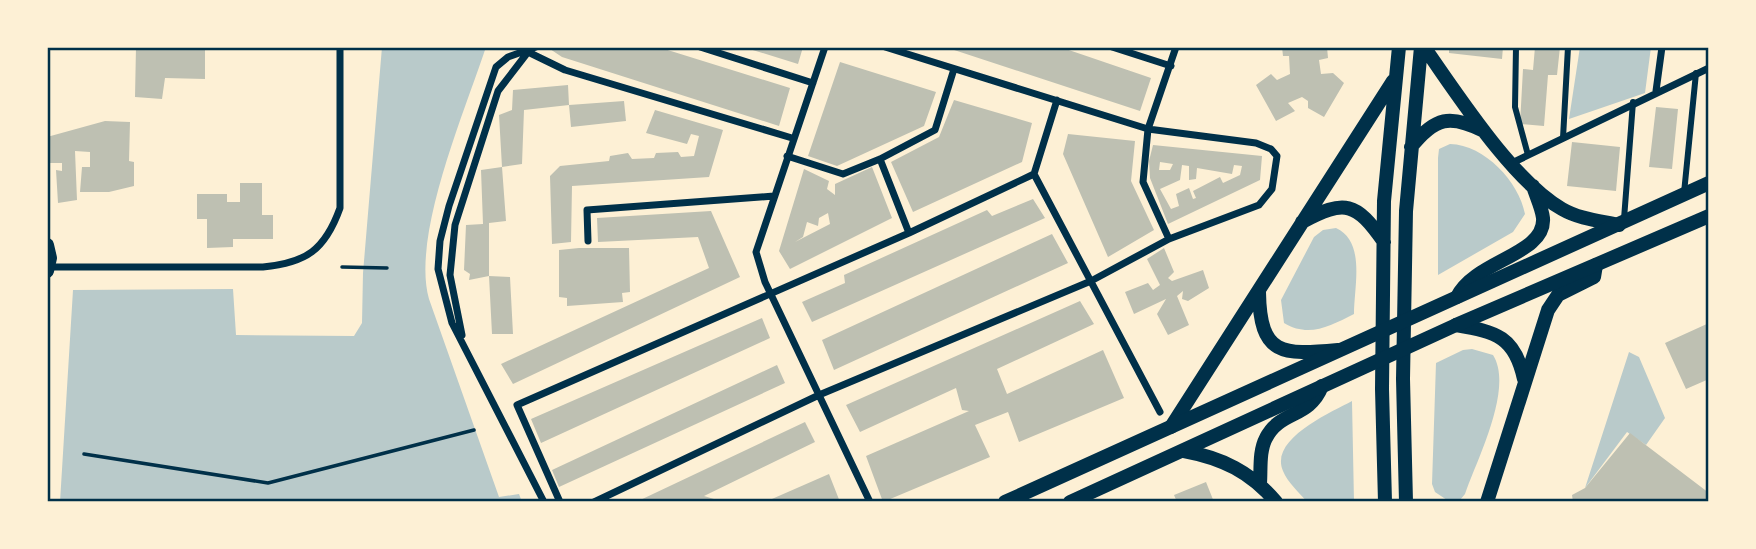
<svg xmlns="http://www.w3.org/2000/svg" width="1756" height="549" font-family="'IBM Plex Sans',sans-serif">
<style>
.green{fill:#b9caca}
.building{fill:#bec0b2;fill-rule:evenodd}
.lines{fill:none;stroke-linecap:round;stroke-linejoin:round}
.path{stroke:#003049;stroke-width:3.5}
.pedestrian{stroke:#003049;stroke-width:6}
.minor{stroke:#003049;stroke-width:7}
.secondary{stroke:#003049;stroke-width:14}
.primary{stroke:#003049;stroke-width:14}
.neatline{fill:none;stroke:#003049;stroke-width:2.5}
</style>
<rect width="100%" height="100%" fill="#fdf0d5"/>
<!-- green -->
<path class="green" d="M382,47h104c-21,64 -75,189 -57,252l70,198 20,-3 3,8h-462l13,-212 160,-1 3,46 118,1 8,-13 1,-50z
M1580,47h71l-6,46 -76,26z
M1450,144c35,1 69,38 75,70l-12,18 -75,43v-117l1,-9z
M1336,228c30,14 18,58 18,86 -24,12 -45,24 -70,9l-3,-23 33,-63 9,-7z
M1472,349l21,6c21,33 -16,104 -28,139l-5,6 -10,2 -15,-10 -3,-8 4,-121 27,-13z
M1629,352l10,5 26,61 -19,27 -19,-13 -42,56z
M1352,401l2,101h-47c-7,-9 -20,-20 -24,-31 -14,-32 47,-58 69,-70z"/>
<!-- building -->
<path class="building" d="M136,47h69v32l-40,-1 -3,21 -27,-2z
M547,47h111l132,41 -11,38 -217,-69z
M743,47h60l-5,17z
M1060,47l91,31 -11,33 -192,-63z
M1282,47h45l1,11 -9,2 2,14 12,-1 11,10 -20,34 -16,-9v-7l-6,-4 -14,6 7,8 -19,10 -20,-36 15,-11 6,6 13,-6 -1,-18h-6z
M1449,47h54l-1,12 -53,-6z
M1535,47h25l-3,28h-9l-4,51 -24,-2 3,-55 10,1z
M840,62l96,30 -12,34 -87,40 -29,-10z
M568,85l1,20 55,-4 2,20 -55,6 -2,-22 -45,5 -2,54 -20,3 -3,-52 13,-5 1,-20z
M954,100l78,23 -10,39 -109,50 -22,-50 48,-25z
M1656,107l22,2 -6,60 -23,-2z
M655,110l68,20 -14,47 -137,9 -1,56 -19,2 -2,-68 10,-10 49,-5 1,-5 18,-3 4,6 22,-1 2,-5 22,-1 3,5 13,-1 5,-20 -8,-2 -4,10 -41,-11z
M105,121l25,1 -1,39 5,1v24l-25,6h-29l2,-25h8v-15l-15,-1 2,49 -19,3 -2,-33 6,1v-8h-14l-1,-26z
M1068,134l67,7 -4,40 23,49 -46,27 -45,-103z
M1572,142l48,5 -4,44 -49,-5z
M1153,145l109,11 -2,24 -92,44 -18,-46 -1,-17zM1160,162l13,2 -3,6h-11zM1182,165l7,1v14l7,-1 1,-11 35,6 2,-9 8,1 -2,9 -17,8 -3,-6 -27,14 3,7 -3,1 -4,-11 -13,6 3,12 -8,3 -11,-20 20,-9z
M502,167l4,54 -17,2v53l21,1 3,57h-21l-3,-58 -20,4 1,-6 -6,-4 2,-45 17,-1 -2,-54z
M872,167l20,51 -102,51 -11,-18 25,-82 25,12 -2,8 8,6v-11zM828,213l2,11 -35,18 8,-5 4,-15 11,4 1,-8z
M240,183h22v32h11v24h-40v8l-26,1v-29h-10v-25h30v8h13z
M1033,199l12,19 -233,104 -10,-20 43,-19 -1,-8 143,-65 5,6z
M711,211l29,66 -227,107 -12,-20 208,-96 -11,-31 -100,5 -1,-24z
M1052,234l16,29 -234,107 -12,-30z
M579,248h50l1,44 -8,1 1,9 -56,4v-8l-8,-1v-47z
M1164,248l10,24 -6,6 4,3 31,-11 6,18 -21,13 -6,-2 1,-8 -6,5 12,29 -21,10 -11,-21 9,-15 -32,15 -9,-22 23,-9 5,7 7,-5 -13,-26z
M1080,301l14,23 -97,45 10,25 96,-44 21,48 -105,44 -11,-30 -33,13 15,32 -107,45 -17,-46 103,-45 -7,-1 -6,-22 -96,44 -14,-27z
M762,318l8,20 -229,105 -10,-24z
M1709,323v56l-23,10 -21,-46z
M777,365l8,18 -226,104 -7,-17z
M805,422l10,20 -111,54 20,6h-88z
M1630,433l79,60v9h-136l-1,-7 13,-7z
M829,474l11,28h-75z
M1206,482l8,20h-37l-3,-7z"/>
<g class="lines">
<!-- path -->
<path class="path" d="M342,267l45,1
M84,454l184,29 206,-53"/>
<!-- pedestrian -->
<path class="pedestrian" d="M1516,47l-1,60 13,48
M1563,138l5,-91
M1684,193l12,-120
M1624,219l9,-117"/>
<!-- minor -->
<path class="minor" d="M536,47l-28,10 -12,10 -47,139 -9,35 -2,28 14,54 92,179
M700,47l113,36
M825,47l-69,205 9,30 105,220
M1112,47l59,19
M528,52l37,18 227,68
M1656,91l6,-44
M1057,100l-23,74 126,238
M787,156l56,18 37,-15 55,-29 19,-61
M880,159l29,74
M1512,163l197,-95
M1169,239l-26,-57 5,-53 28,-82
M588,241l-1,-31 187,-14
M49,267h214c43,-4 62,-17 77,-59v-161
M462,335l-12,-60 5,-50 43,-134 30,-39
M560,502l-43,-97 392,-172 125,-59
M594,502l225,-107 272,-114 78,-42 90,-34 13,-16 5,-33 -6,-7 -15,-6 -108,-14 -263,-82"/>
<!-- secondary -->
<path class="secondary" d="M1424,47c34,48 88,133 138,162 17,10 39,12 57,16
M1411,147c24,-30 39,-33 73,-16
M1302,222c43,-23 54,-20 82,20
M47,245l3,13 -3,13
M1259,292c1,64 23,63 79,58
M1457,297c18,-37 89,-42 86,-79 -1,-10 -7,-22 -10,-32
M1456,325c41,7 59,12 68,54
M1171,427l222,-346
M1184,451c38,7 67,21 92,51
M1260,483c1,-14 -1,-32 6,-45 14,-28 43,-19 56,-52
M1385,502l-3,-113 2,-188 15,-154
M1406,502l-3,-123 3,-168 15,-164
M1487,502l61,-192 10,-15 36,-18 2,-12"/>
<!-- primary -->
<path class="primary" d="M1005,502l704,-319
M1070,502l386,-177 253,-109"/>
</g>
<!-- border -->
<rect width="1756" height="549" fill="none" stroke="#fdf0d5" stroke-width="98"/>
<rect x="49" y="49" width="1658" height="451" class="neatline"/>
</svg>
